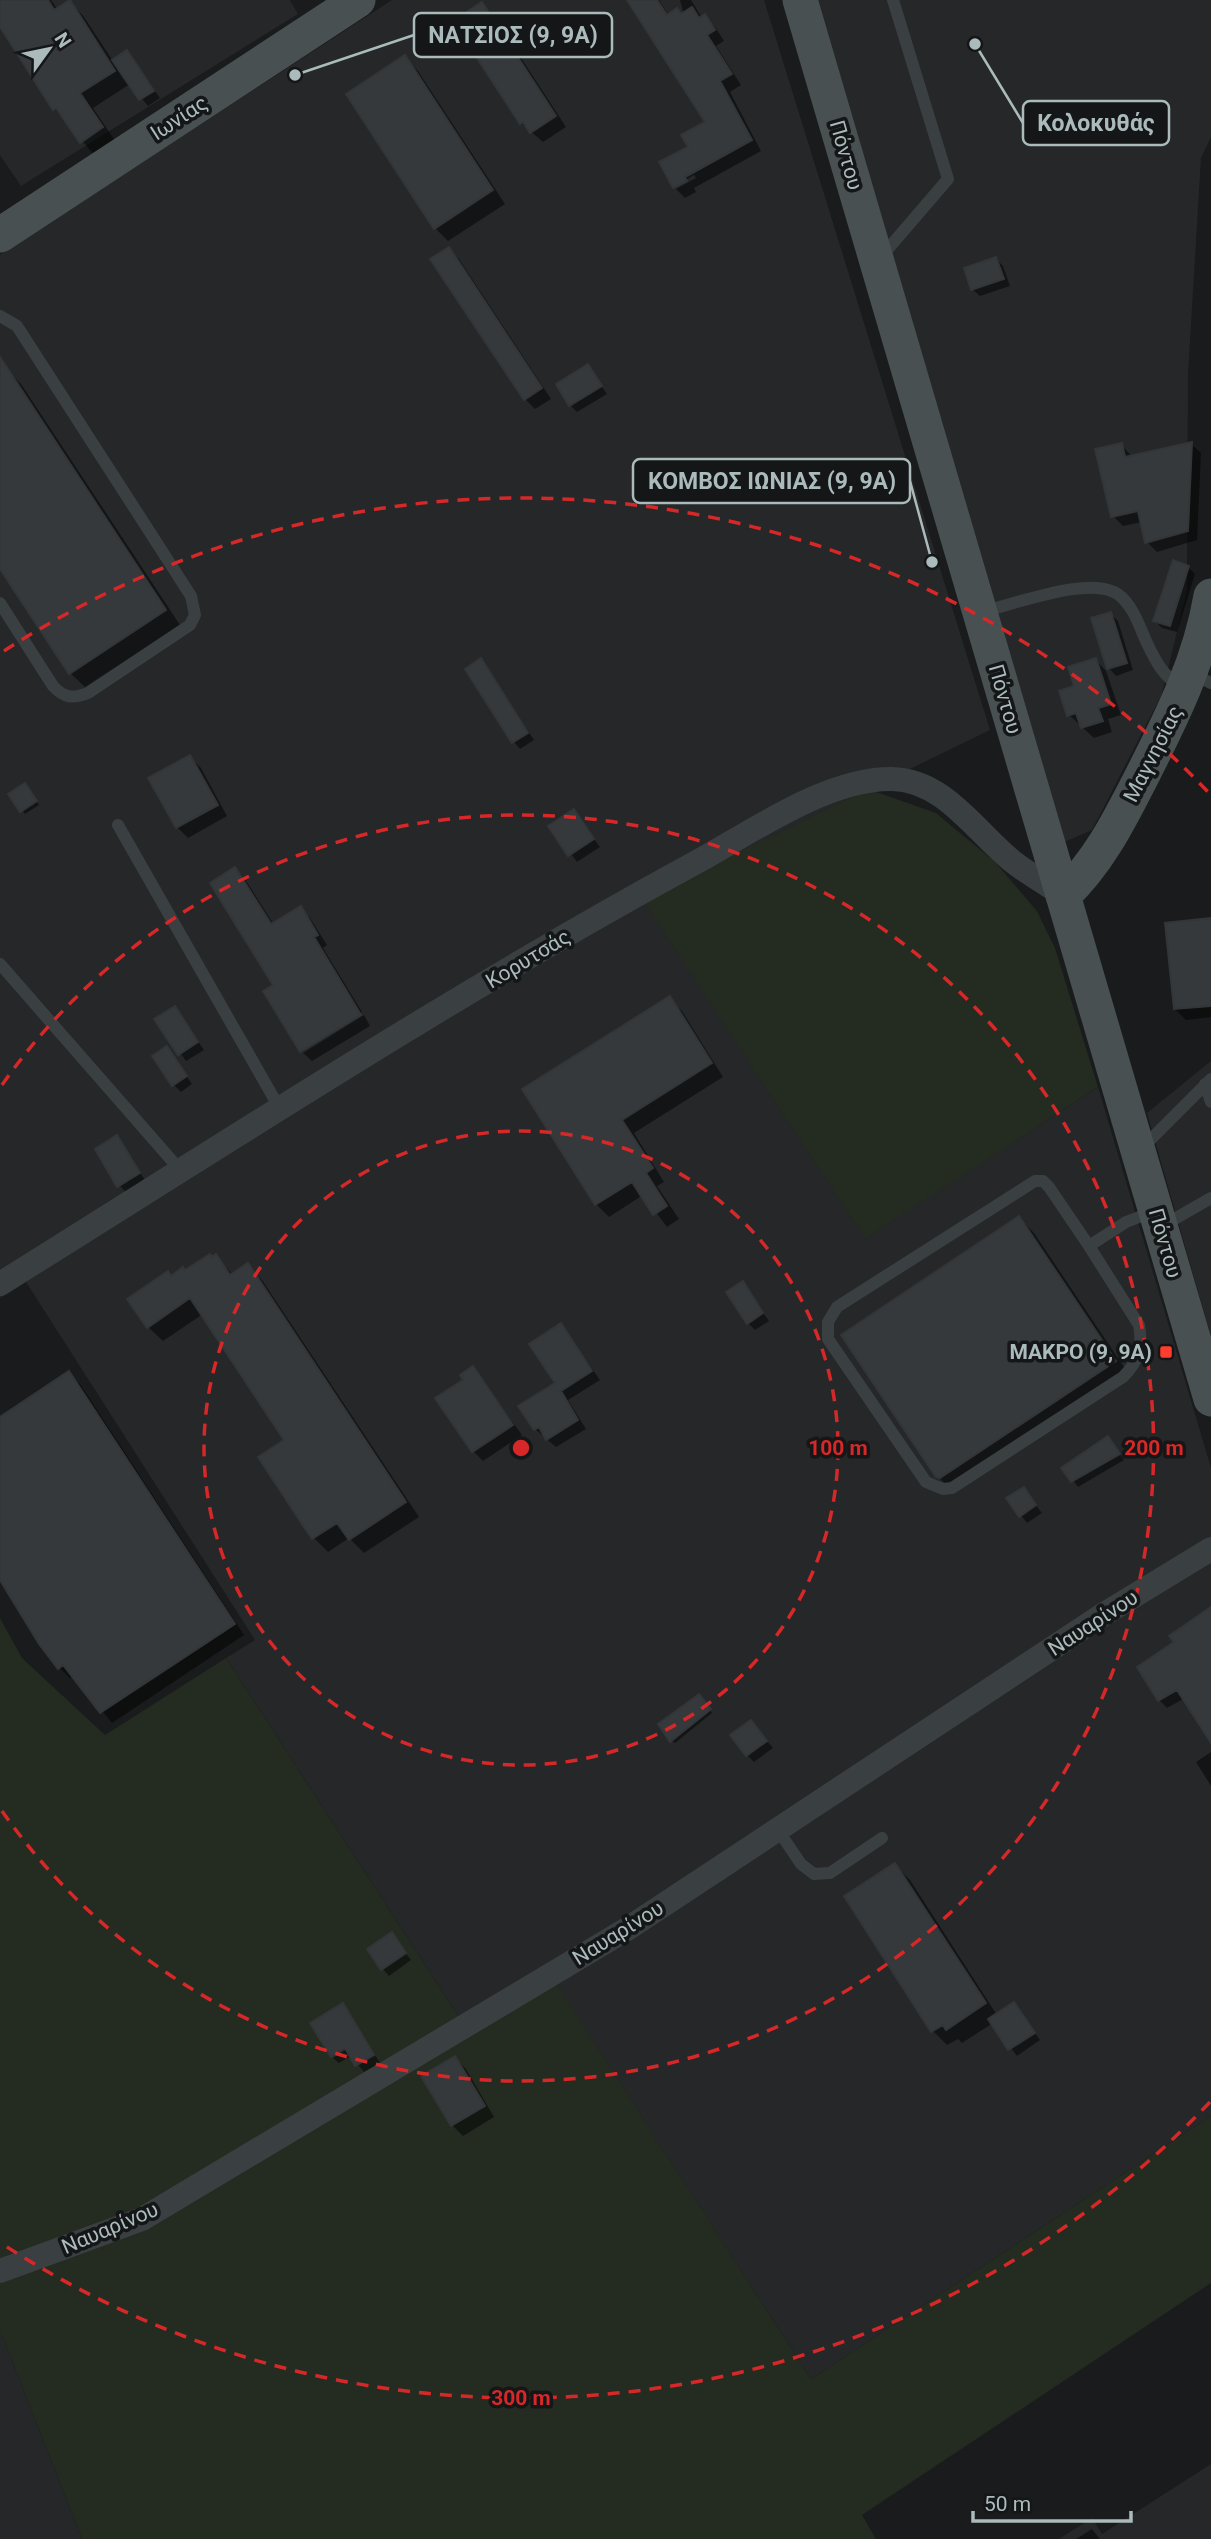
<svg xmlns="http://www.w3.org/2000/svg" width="1211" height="2539" font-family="Roboto,sans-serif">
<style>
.built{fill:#252729}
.green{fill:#242b20}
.shadow{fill:#0007}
.building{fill:#36393b;stroke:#333638;stroke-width:2}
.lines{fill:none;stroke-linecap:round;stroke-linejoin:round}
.lane{stroke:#3a3f41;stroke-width:12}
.street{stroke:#3a3f41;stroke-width:24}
.secondary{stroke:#485051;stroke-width:35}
.ring{fill:none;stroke:#d62828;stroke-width:3.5;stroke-dasharray:12 9}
.poi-dot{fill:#ff3d2e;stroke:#141617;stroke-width:2.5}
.labels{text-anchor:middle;stroke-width:7;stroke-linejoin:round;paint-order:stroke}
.street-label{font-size:21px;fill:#abbbbc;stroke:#141617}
.poi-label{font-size:21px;font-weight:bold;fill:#abbbbc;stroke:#141617;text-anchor:end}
.centre{fill:#d62828;stroke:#141617;stroke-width:3.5}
.ring-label{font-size:21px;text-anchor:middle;font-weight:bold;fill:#d62828;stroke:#141617;stroke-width:7;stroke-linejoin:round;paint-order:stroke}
.leader{fill:none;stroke:#abbbbc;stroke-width:2.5}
.callout-dot{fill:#abbbbc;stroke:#141617;stroke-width:2.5}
.callout{fill:#141617;stroke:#abbbbc;stroke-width:2.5}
.callout-label{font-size:23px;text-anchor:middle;font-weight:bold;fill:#abbbbc}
</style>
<rect width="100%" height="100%" fill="#191b1c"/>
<!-- built -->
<path class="built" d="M0,0h290l8,14 -277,172 -21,-31z
M392,0h372l226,730 -347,169 222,339 233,-151 113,381v648l-400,263 -257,-398 -86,50 -242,-373 29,-18 -229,-358 -26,16v-1043z
M816,0h395v137l-10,21 -13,216 -1,216 -25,104 -70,136 -30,13z
M1211,1061v276l-64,-224z
M0,2330l82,209h-82z
M1211,2464v75h-152l33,-21 10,16z"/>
<!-- green -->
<path class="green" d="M868,789l68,24 59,49 42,49 18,37 43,139 -233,152 -223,-340z
M0,1618l22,40 83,77 121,-77 242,373 86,-51 257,399 400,-263v167l-349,232 14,24h-794l-82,-209z"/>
<!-- shadow -->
<path class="shadow" d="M0,0h51l7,10 12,-8 14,15 29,44 14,-9 33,46 -12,8 -18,-22 -37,24 23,34 -20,15 -41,-48 -55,-85z
M629,0h30l36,56 -15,-56h11l11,18 3,-1 10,10 9,14 -8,5 25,39 -11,7 31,59 -67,37 2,4 -11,6 -9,-9 20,-11 -2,-3 -20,12 16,-39 17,-25z
M482,4l11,11 73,112 -23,15 -22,-19 -66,-102z
M405,58l13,13 87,133 -57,37 -13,-13z
M449,249l10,10 92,140 -16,10 -10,-10z
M996,259l7,7 7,20 -30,10 -8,-7z
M588,367l19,27 -30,18 -7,-7z
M7,370l14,14 159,241 -95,62 -15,-14 -70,-107v-192z
M1191,444l10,9 -4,87 -40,12 -10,-10 -5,-20 -19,4 -10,-10 9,-71 10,12z
M1188,567l7,7 -18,58 -15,-4 -7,-7z
M1111,614l7,7 15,49 -17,6 -7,-8z
M1096,660l10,11 15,44 -13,4 4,13 -18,6 -25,-23 8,-28z
M481,661l53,79 -14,9 -6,-7z
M190,757l11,11 26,48 -39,22 -11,-11z
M28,788l11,17 -14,9 -14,-19z
M574,811l26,36 -23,15 -26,-36z
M235,869l10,10 29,46 26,-17 10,10 17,27 -4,3 39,64 -60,39 -36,-59 9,-6z
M1211,920v97l-25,3 -11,-11z
M669,998l13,13 41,66 -89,56 30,49 -7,4 22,33 -12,8 -24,-32 -34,22 -13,-13 -72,-114z
M175,1008l29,42 -18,11 -29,-41z
M364,1015l6,11 -58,35 -9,-8z
M167,1048l25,36 -11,8 -7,-7z
M116,1137l29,43 -19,12 -7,-7z
M1019,1218l15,15 96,143 -177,115 -16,-15z
M216,1256l17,19 15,-9 14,14 157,237 -55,36 -15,-15 -21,14 -14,-14 -53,-80 26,-18 -84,-126 -40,27 -15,-14 23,-50z
M742,1284l27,37 -14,9 -7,-7z
M561,1325l39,55 -32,20 18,29 -30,18 -21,-18 22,-45z
M473,1368l49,67 -39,26 -10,-10z
M69,1373l11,11 164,251 -132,88 -38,-47 -4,2 -11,-11 -59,-90v-158z
M1108,1438l16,22 -46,27 -14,-19z
M1023,1489l19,24 -15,10 -19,-24z
M1211,1609v130l-26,-41 -18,10 -8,-8 17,-58z
M702,1699l10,14 -37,30 -3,-2z
M751,1722l22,26 -19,14 -7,-7z
M1211,1752v34l-15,-24z
M895,1865l15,15 87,135 17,-11 26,36 -23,16 -24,-33 -31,20 -4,-4 -11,6 -14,-14z
M391,1935l20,25 -22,16 -6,-7z
M343,2005l37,58 -16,9 -13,-16 -12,7 -6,-5 20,-13z
M455,2058l11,11 28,48 -31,19 -11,-11z
M1092,2529l8,10h-24z"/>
<!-- building -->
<path class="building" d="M0,0h48l6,10 16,-10 45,71 -35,22 23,34 -23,16 -24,-35 -3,2 -53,-83z
M627,0h30l10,15 10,-7 4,6 11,-7 7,11 6,-4 10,16 -8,5 25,39 -12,7 32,59 -67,37 2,4 -14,7 -14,-26 29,-15 -7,-12 24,-13z
M482,2l74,114 -26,17 -7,-11 -3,2 -67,-103z
M127,50l27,41 -15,9 -27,-40z
M405,55l88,135 -59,39 -88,-135z
M449,247l93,141 -18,12 -94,-141z
M996,257l8,22 -33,11 -7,-22z
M0,357l166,253 -97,64 -69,-105z
M588,364l14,22 -33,20 -13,-22z
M1192,442l-4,89 -43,12 -7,-32 -27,6 -16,-68 27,-6 3,14z
M1173,560l16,6 -19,60 -17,-5z
M1111,612l16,51 -20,6 -16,-51z
M481,658l47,75 -16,10 -47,-74z
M1096,658l15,46 -13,4 5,13 -22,7 -5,-15 -9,3 -8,-25 15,-5 -6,-19z
M190,755l28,50 -42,23 -28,-50z
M25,783l12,18 -17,11 -12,-18z
M574,809l20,30 -26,17 -20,-30z
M235,867l36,57 30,-18 17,29 -4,2 47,78 -61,37 -37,-61 10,-6 -63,-102z
M1211,918v88l-37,3 -9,-86z
M670,996l42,67 -90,57 31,48 -7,5 21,33 -14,9 -21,-33 -37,23 -73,-116z
M175,1006l23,36 -20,13 -24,-36z
M167,1046l20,30 -15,10 -20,-30z
M117,1135l23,38 -23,14 -22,-38z
M1019,1216l97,145 -176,117 -4,-1 -95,-142z
M210,1254l2,3 4,-3 14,21 18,-12 158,239 -57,38 -12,-17 -25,16 -54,-82 26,-17 -94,-142 -43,30 -20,-29 41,-28 3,5 12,-9 2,3z
M743,1281l20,32 -16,11 -21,-32z
M561,1323l31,48 -31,20 17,29 -32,20 -7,-13 -5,3 -16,-24 37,-23 -26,-39z
M473,1366l40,59 -41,27 -37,-54 28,-18 -3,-5z
M69,1371l166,253 -135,89 -37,-48 -5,4 -19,-25 -39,-64v-163z
M1108,1436l12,18 -49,28 -10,-14z
M1024,1487l12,18 -17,12 -13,-19z
M1211,1607v136l-34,-53 -19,11 -21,-34 37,-25 -5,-6z
M699,1694l12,15 -41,33 -12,-18z
M751,1720l16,21 -21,15 -16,-21z
M895,1863l91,140 -40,27 -3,-5 -12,7 -87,-136z
M392,1932l14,21 -25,17 -14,-21z
M1014,2002l21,31 -27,17 -20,-31z
M343,2003l31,52 -19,11 -10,-18 -14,9 -21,-34z
M455,2056l30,50 -34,20 -30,-50z"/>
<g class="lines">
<!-- lane -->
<path class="lane" d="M881,257l67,-78 -55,-179
M0,316l17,10 174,270 4,19 -5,10 -102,68c-15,6 -24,5 -35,-7l-53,-83
M984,611c32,-7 109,-37 135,-16 14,11 20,30 27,46 9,19 17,36 36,46
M1192,674l19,9
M118,825l162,284
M0,964l181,207
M1205,1084l6,18
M1142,1148l69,-69
M1164,1225l47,-27
M1089,1246l-40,-59 -6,-6h-8l-198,126 -9,15v17l98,143 17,7 9,-1 171,-111c16,-16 20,-30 16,-52l-50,-79 37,-24 29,-11
M778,1830l23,34 13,10 16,-1 52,-35"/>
<!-- street -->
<path class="street" d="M0,1284c229,-143 456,-291 693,-420 56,-30 133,-86 199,-85 52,1 83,52 120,82 16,13 35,22 51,35
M0,2271l142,-52 485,-290 474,-313 110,-67"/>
<!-- secondary -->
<path class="secondary" d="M800,0l411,1399
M0,235l358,-235
M1063,896c36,-34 57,-77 79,-120 30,-59 58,-115 69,-180"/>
</g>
<!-- distance rings -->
<g class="ring">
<circle cx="521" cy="1448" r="317"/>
<path d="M2 1085A633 633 0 1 1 2 1811"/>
<path d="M1210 2102A950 950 0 0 1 4 2245M4 651A950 950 0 0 1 1210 794"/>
</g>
<!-- markers -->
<rect class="poi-dot" x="1159" y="1345" width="14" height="14" rx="3.5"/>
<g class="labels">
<!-- street labels -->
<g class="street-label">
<text transform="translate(179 118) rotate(-33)" y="7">Ιωνίας</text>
<text transform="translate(846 155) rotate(74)" y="7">Πόντου</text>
<text transform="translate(1005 699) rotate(74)" y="7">Πόντου</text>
<text transform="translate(1153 754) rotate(-63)" y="7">Μαγνησίας</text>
<text transform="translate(528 959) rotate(-31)" y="7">Κορυτσάς</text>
<text transform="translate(1165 1243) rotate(74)" y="7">Πόντου</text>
<text transform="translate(1093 1623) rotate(-33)" y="7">Ναυαρίνου</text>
<text transform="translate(618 1933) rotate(-32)" y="7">Ναυαρίνου</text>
<text transform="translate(110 2228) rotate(-23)" y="7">Ναυαρίνου</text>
</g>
<!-- poi labels -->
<g class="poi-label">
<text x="1152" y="1359">ΜΑΚΡΟ (9, 9Α)</text>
</g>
</g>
<circle cx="521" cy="1448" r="10" class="centre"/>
<g class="ring-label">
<text x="838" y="1455">100 m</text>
<text x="1154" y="1455">200 m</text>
<text x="521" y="2405">300 m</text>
</g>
<!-- callouts -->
<path class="leader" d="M295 75L414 35M975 44L1023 123M932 562L910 481"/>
<g class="callout-dot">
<circle cx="295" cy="75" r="7"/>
<circle cx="975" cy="44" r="7"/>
<circle cx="932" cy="562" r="7"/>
</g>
<g class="callout">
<rect x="414" y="13" width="198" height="44" rx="7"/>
<rect x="1023" y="101" width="146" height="44" rx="7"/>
<rect x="633" y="459" width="277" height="44" rx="7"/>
</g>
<g class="callout-label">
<text x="513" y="43">ΝΑΤΣΙΟΣ (9, 9Α)</text>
<text x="1096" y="131">Κολοκυθάς</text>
<text x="772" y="489">ΚΟΜΒΟΣ ΙΩΝΙΑΣ (9, 9Α)</text>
</g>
<!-- north arrow -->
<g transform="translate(49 49) rotate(57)" stroke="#141617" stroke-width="5" paint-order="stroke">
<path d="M0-5L12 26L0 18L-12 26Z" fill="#abbbbc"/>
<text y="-10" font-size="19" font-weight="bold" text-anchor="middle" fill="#abbbbc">N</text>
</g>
<!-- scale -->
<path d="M973 2511v10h158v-10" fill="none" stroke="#abbbbc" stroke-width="3.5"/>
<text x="984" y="2511" font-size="21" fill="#abbbbc" stroke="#141617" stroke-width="5" paint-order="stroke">50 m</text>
</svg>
